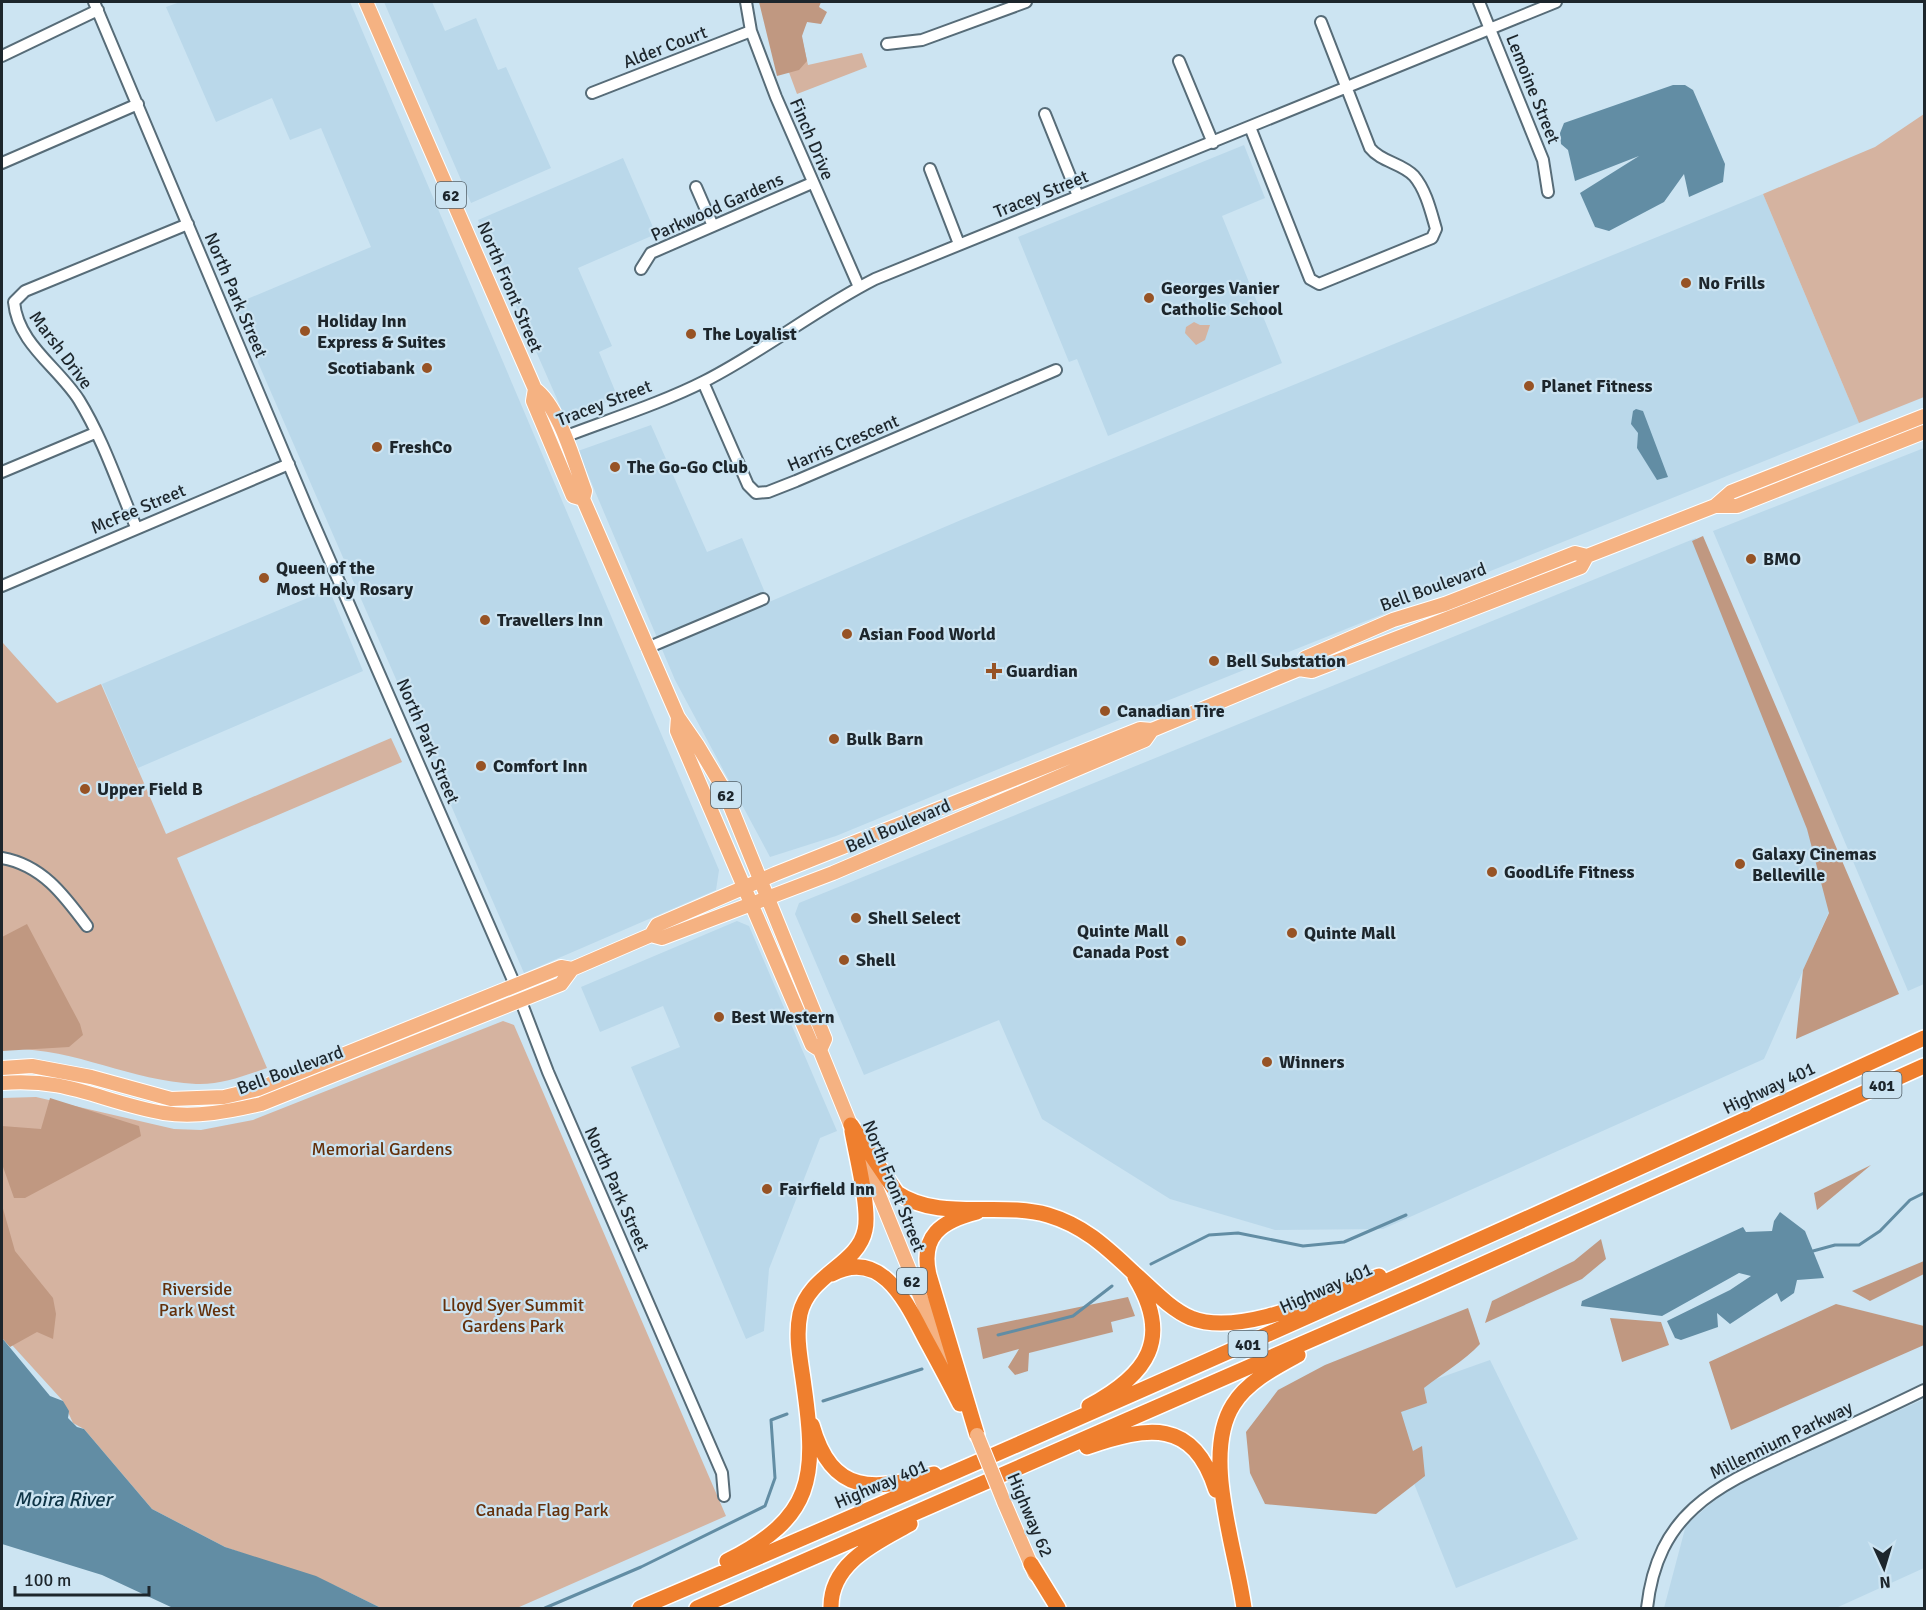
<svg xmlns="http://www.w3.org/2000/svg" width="1926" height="1610" font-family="Signika,sans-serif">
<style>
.built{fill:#bad8ea}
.green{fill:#d5b3a0}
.forest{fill:#c09881}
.water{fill:#628da4}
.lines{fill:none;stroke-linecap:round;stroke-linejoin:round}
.stream{stroke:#628da4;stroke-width:3}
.minor-casing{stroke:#576c78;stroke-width:14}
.major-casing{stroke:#fff;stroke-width:16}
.highway-casing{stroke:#fff;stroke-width:18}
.minor{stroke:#fff;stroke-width:10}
.major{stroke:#f5b282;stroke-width:14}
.highway{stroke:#ef7f2e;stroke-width:15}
.major-bridge-casing{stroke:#fff;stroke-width:16;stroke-linecap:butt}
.major-bridge{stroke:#f5b282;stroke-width:14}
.poi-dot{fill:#975325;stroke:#cce4f2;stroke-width:2}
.labels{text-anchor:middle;stroke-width:4.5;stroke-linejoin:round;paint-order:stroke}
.shield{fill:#cce4f2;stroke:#525f67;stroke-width:1.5}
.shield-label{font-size:16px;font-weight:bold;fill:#1d262c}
.street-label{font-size:18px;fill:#1d262c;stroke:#cce4f2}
.poi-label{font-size:18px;font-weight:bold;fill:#1d262c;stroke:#cce4f2;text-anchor:start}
.park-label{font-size:18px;fill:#64300a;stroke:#cce4f2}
.water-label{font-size:20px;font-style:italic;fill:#0e3446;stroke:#cce4f2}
</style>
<rect width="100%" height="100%" fill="#cce4f2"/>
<!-- built -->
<path class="built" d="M180,2h170l369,868 -3,20 -192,83 -291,-668 138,-58 -50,-119 -31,12 -18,-42 -56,24 -50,-115z
M384,2h48l13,29 31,-13 22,52 8,-3 45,101 -80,35z
M1244,145l21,53 -43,18 60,147 -174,73 -31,-77 -8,3 -51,-125z
M623,158l33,76 -78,34 34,78 -13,6 19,46 -53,19 -87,-197z
M1763,194l96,229 -802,322 -221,91 -66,21 -95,-177 -97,-229 73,-26 56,127 35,-14 27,64 192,-82z
M1924,448v536l-16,7 -195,-460z
M1696,538l143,351 -75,170 -381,170 -108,1 -105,-31 -128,-80 -43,-99 -135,55 -69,-161 4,-11z
M329,589l34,82 -225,97 -36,-84z
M737,921l12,5 88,205 -17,7 -51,131 -5,62 -18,8 -115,-272 49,-20 -17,-41 -63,26 -19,-45z
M1490,1360l88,179 -122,49 -76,-189z
M1924,1399v169l-88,40h-172l22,-83 44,-38z"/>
<!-- green -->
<path class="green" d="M817,2l-16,32 7,31 54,-12 5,14 -70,27 -26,-70z
M1924,114v283l-65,26 -96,-229 112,-47z
M1194,322l6,3h10l-5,15 -9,5 -11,-12 1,-6z
M3,643l54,60 44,-19 65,150 225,-96 11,24 -225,96 90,210c-23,8 -46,17 -71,16 -68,-3 -124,-38 -194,-35z
M503,1021l11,4 212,491 -209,92h-136l-45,-22 -111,-39 -73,-38 -68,-80 -11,-6 -10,-22 -61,-67v-236l34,-1 138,32 27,1 52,-10z"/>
<!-- forest -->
<path class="forest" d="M759,2h62l-2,5 8,5 -6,12 -14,-2 -5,14 5,25 -8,9 -22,6z
M1703,536l196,458 -103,45 7,-69 26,-57 -22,-84 -115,-288z
M27,924l53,100 3,11 -14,12 -67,4v-114z
M50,1098l89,28 2,10 -116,62h-11l-12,-34v-38l39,3z
M1871,1165l-54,45 -3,-17z
M2,1205l13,46 38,47 3,16 -3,25 -16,-7 -27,15 -8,-9z
M1601,1239l5,20 -24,20 -97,44 7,-22 82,-40z
M1924,1261v13l-54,27 -18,-10z
M1128,1297l7,19 -24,6 2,10 -84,21 -1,18 -13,4 -7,-8 11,-18 -36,10 -6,-31z
M1836,1304l88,22v19l-193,85 -22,-68z
M1468,1308l12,36c-16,17 -37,29 -56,44l3,15 -26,9 12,39 9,-5 3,30 -49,38 -111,-10 -15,-31 -4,-41 32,-42 47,-25z
M1610,1318l51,4 8,23 -47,17z"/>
<!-- water -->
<path class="water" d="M1673,85h12l8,5 32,74 -2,18 -34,15 -5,-23 -20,28 -55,29 -14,-4 -15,-34 59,-37 -64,25 -7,-31 -7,-6 -1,-11 4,-10z
M1636,409l7,2 25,66 -11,3 -20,-32 1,-15 -7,-9 2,-13z
M1780,1212l25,19 19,47 -27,2 -3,13 -13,9 -4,-9 -47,31 -13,-11 1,14 -37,13 -6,-2 -8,-17 63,-31 21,-14 -12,-3 -77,43 -81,-10 1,-5 161,-74 3,5 26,-1 2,-10z
M2,1338l48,58 13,5 6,10 -1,7 9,9 7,2 68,80 73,38 91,29 65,32h-208l-71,-33 -100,-31z"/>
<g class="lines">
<!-- stream -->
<path class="stream" d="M1813,1251l22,-6h24l21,-14 30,-31 14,-7
M1151,1264l58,-29 29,-2 65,13 41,-4 62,-27
M998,1335l75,-19 39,-30
M823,1401l99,-32
M545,1608l96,-41 124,-61 10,-28 -4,-58 16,-6"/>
<!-- minor casing -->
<g class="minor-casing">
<path id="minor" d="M94,2l216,513 202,463 36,94 174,401 2,23
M746,2l5,29 25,66 83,190
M1479,2l64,158 5,32
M887,44l35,-4 104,-38
M2,56l96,-46
M1179,61l34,82
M592,93l159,-62
M1045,114l33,82
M1250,127l60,152 9,5 113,-46 4,-9c-5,-17 -10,-39 -22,-53 -12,-13 -33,-14 -44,-28l-49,-126
M2,163l136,-59
M930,169l29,75
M696,187l17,39
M641,269l10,-16 161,-70
M703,382l45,103 8,8 12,-1 28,-11 260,-111
M551,442c50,-20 107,-37 154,-61 59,-30 111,-72 170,-102l681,-277
M2,472l93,-39
M136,527c-18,-42 -33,-88 -57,-127 -21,-33 -61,-56 -65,-98l11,-11 163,-67
M2,586l287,-122
M647,648l116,-49
M2,858c40,7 62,37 85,68
M1647,1608c11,-99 73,-123 153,-160 42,-19 83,-38 124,-58"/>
</g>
<!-- major casing -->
<g class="major-casing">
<path id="major" d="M366,2l169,387 -2,12 40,95 10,3
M535,389c24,17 39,73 50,102l-2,8 95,218 20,29 25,42 102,251 -5,11
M1715,506l16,-14 193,-76
M1299,669l6,-11 88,-38 52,-16 130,-51 12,3 128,-50h22l187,-74
M678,717l-1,14 135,314 8,5 133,327
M651,935l11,3 171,-65 312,-133 7,-10
M2,1068l30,-2 59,11 80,22 53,-2 34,-8 303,-122 11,2 79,-34 6,-10 118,-51 365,-145 12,1 147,-61 13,2 269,-104 6,-11
M2,1083c65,-6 102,20 162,30 32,5 67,-2 97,-9l300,-120 11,-15
M1004,1502l31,72"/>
</g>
<!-- highway casing -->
<g class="highway-casing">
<path id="highway" d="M851,1125l46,68c43,29 103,8 151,22 37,11 59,33 86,58 17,15 36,36 57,45 50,20 139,-24 188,-42
M977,1212c-36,9 -57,24 -48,63l48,160
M832,1274c50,-27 75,30 93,64 12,22 24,44 35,66
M1089,1406c58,-31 84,-67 46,-129
M812,1425c20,71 62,66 122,49
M1087,1447c61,-21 106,-29 129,43
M727,1561c87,-44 90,-83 77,-175 -3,-24 -9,-48 -4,-72 9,-40 58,-49 65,-84 5,-21 -9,-76 -13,-99
M1031,1564l27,44
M640,1608c431,-184 858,-375 1284,-570
M697,1608l726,-317 501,-225
M831,1608c-1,-45 45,-65 79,-84
M1244,1608c-7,-56 -43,-152 -11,-203 14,-23 41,-37 65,-50"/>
</g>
<!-- minor -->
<use href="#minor" class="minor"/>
<!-- major -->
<use href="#major" class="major"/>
<!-- highway -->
<use href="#highway" class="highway"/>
<!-- major-bridge casing -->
<g class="major-bridge-casing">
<path id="major-bridge" d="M977,1435l27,67"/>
</g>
<!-- major-bridge -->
<use href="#major-bridge" class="major-bridge"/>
</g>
<!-- markers -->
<g class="poi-dot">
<circle cx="1686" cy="283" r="6"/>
<circle cx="1149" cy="298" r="6"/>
<circle cx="305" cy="331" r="6"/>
<circle cx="691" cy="334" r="6"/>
<circle cx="427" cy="368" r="6"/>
<circle cx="1529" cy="386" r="6"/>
<circle cx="377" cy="447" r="6"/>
<circle cx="615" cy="467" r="6"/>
<circle cx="1751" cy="559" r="6"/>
<circle cx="264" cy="578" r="6"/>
<circle cx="485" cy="620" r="6"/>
<circle cx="847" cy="634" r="6"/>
<circle cx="1214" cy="661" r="6"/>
<path d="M991 662h6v6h6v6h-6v6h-6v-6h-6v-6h6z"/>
<circle cx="1105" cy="711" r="6"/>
<circle cx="834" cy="739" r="6"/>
<circle cx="481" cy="766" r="6"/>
<circle cx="85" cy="789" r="6"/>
<circle cx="1740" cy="864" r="6"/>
<circle cx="1492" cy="872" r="6"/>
<circle cx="856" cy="918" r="6"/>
<circle cx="1292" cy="933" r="6"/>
<circle cx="1181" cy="941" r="6"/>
<circle cx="844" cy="960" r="6"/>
<circle cx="719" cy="1017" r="6"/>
<circle cx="1267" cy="1062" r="6"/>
<circle cx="767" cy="1189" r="6"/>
</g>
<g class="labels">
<!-- shield labels -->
<g class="shield">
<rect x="436" y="182" width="30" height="26" rx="4.5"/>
<rect x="711" y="782" width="30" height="26" rx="4.5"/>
<rect x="1862.5" y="1072" width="39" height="26" rx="4.5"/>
<rect x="897" y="1268" width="30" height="26" rx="4.5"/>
<rect x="1228.5" y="1331" width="39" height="26" rx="4.5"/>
</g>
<g class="shield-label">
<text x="451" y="201">62</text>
<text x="726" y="801">62</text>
<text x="1882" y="1091">401</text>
<text x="912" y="1287">62</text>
<text x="1248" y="1350">401</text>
</g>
<!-- street labels -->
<g class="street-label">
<text transform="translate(665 47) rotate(-21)" y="6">Alder Court</text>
<text transform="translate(1533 89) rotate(68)" y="6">Lemoine Street</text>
<text transform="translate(812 139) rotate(67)" y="6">Finch Drive</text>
<text transform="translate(1041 194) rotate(-22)" y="6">Tracey Street</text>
<text transform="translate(717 207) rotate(-24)" y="6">Parkwood Gardens</text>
<text transform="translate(510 287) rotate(67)" y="6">North Front Street</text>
<text transform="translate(236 295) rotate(67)" y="6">North Park Street</text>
<text transform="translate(61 350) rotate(53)" y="6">Marsh Drive</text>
<text transform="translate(604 403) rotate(-21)" y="6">Tracey Street</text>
<text transform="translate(843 443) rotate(-23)" y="6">Harris Crescent</text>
<text transform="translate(138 509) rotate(-23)" y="6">McFee Street</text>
<text transform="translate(1433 587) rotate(-20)" y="6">Bell Boulevard</text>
<text transform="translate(428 741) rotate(67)" y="6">North Park Street</text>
<text transform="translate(898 826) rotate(-23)" y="6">Bell Boulevard</text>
<text transform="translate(290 1070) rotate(-20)" y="6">Bell Boulevard</text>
<text transform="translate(1769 1088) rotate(-25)" y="6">Highway 401</text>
<text transform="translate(894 1186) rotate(68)" y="6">North Front Street</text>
<text transform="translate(617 1189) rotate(66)" y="6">North Park Street</text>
<text transform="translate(1326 1288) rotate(-24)" y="6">Highway 401</text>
<text transform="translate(1781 1440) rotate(-26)" y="6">Millennium Parkway</text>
<text transform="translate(881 1484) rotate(-23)" y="6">Highway 401</text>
<text transform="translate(1030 1515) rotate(67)" y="6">Highway 62</text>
</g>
<!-- poi labels -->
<g class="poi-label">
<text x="1698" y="289">No Frills</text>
<text x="1161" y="294">Georges Vanier<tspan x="1161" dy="21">Catholic School</tspan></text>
<text x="317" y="327">Holiday Inn<tspan x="317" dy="21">Express &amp; Suites</tspan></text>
<text x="703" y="340">The Loyalist</text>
<text x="415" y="374" text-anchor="end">Scotiabank</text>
<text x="1541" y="392">Planet Fitness</text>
<text x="389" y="453">FreshCo</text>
<text x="627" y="473">The Go-Go Club</text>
<text x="1763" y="565">BMO</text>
<text x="276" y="574">Queen of the<tspan x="276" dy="21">Most Holy Rosary</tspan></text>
<text x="497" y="626">Travellers Inn</text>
<text x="859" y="640">Asian Food World</text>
<text x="1226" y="667">Bell Substation</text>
<text x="1006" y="677">Guardian</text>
<text x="1117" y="717">Canadian Tire</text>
<text x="846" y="745">Bulk Barn</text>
<text x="493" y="772">Comfort Inn</text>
<text x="97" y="795">Upper Field B</text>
<text x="1752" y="860">Galaxy Cinemas<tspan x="1752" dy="21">Belleville</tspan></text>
<text x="1504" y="878">GoodLife Fitness</text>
<text x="868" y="924">Shell Select</text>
<text x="1169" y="937" text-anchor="end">Quinte Mall<tspan x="1169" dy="21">Canada Post</tspan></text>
<text x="1304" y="939">Quinte Mall</text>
<text x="856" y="966">Shell</text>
<text x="731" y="1023">Best Western</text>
<text x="1279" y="1068">Winners</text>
<text x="779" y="1195">Fairfield Inn</text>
</g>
<!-- park labels -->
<g class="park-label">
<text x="382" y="1155">Memorial Gardens</text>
<text x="197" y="1295">Riverside<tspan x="197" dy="21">Park West</tspan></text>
<text x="513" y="1311">Lloyd Syer Summit<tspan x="513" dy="21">Gardens Park</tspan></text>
<text x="542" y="1516">Canada Flag Park</text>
</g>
<!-- water labels -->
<g class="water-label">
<text x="63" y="1506">Moira River</text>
</g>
</g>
<!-- border -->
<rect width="1926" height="1610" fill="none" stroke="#1d262c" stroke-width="6"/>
<!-- north arrow -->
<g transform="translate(1884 1568) rotate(176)" stroke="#cce4f2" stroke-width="4.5" paint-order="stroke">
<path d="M0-4.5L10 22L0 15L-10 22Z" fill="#1d262c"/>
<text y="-9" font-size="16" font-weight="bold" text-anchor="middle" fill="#1d262c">N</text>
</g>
<!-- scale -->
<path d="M15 1586v9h134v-9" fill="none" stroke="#1d262c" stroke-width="3"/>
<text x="24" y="1586" font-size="18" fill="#1d262c" stroke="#cce4f2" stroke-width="4.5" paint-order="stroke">100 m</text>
</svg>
